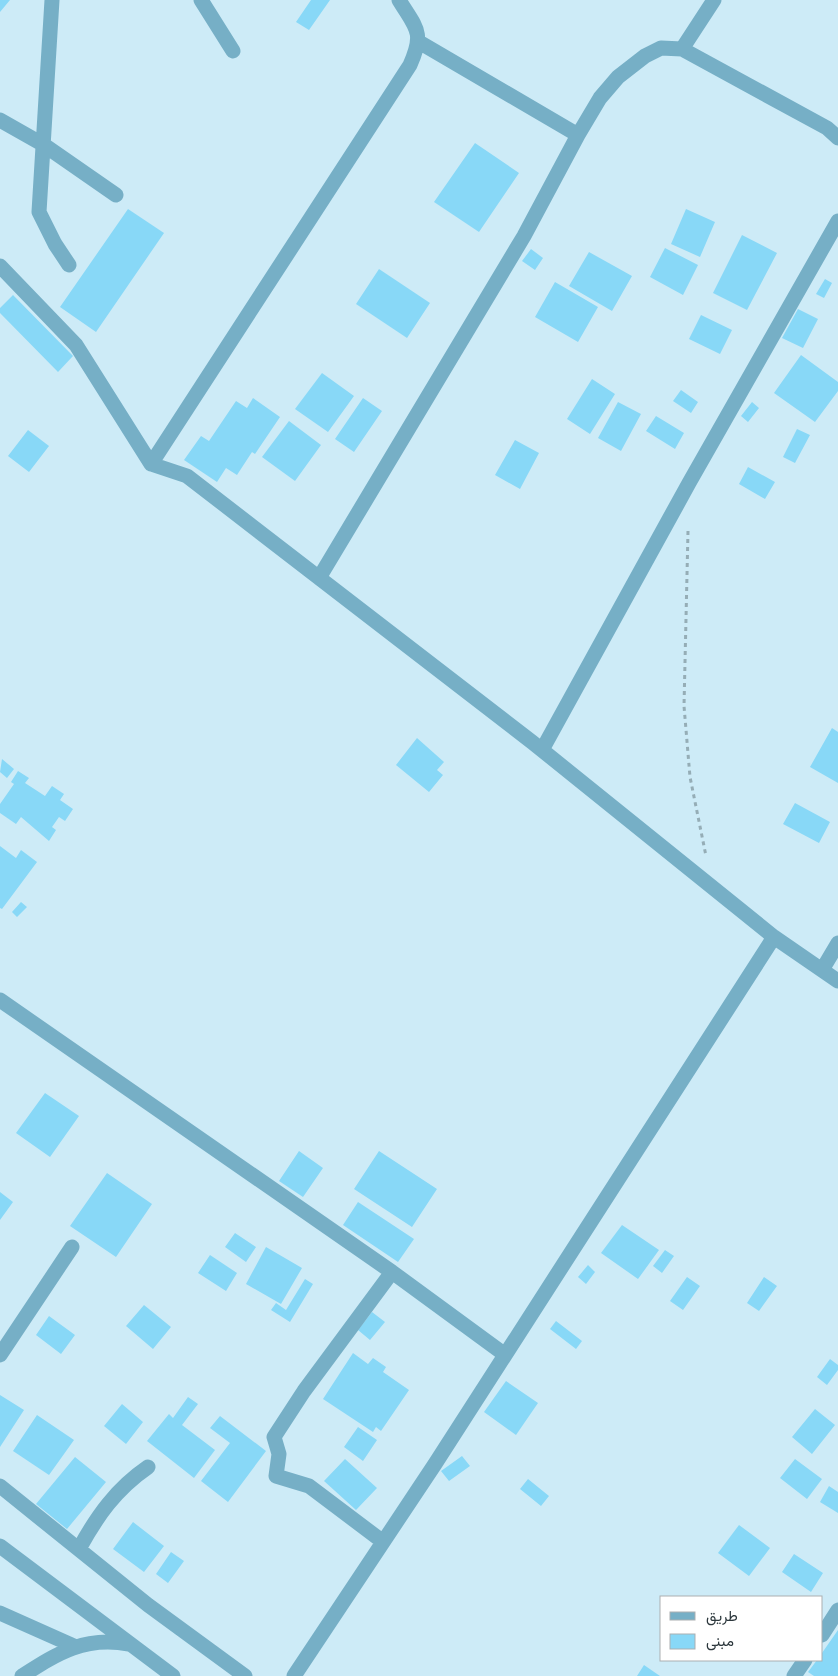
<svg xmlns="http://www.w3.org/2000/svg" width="838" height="1676" font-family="'Fira Sans Condensed',Vazirmatn,sans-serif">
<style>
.building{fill:#88d8f7}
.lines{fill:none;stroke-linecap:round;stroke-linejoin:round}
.path{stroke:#95adb6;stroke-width:3;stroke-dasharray:4 4;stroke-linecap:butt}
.minor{stroke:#76afc6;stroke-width:15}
</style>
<rect width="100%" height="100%" fill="#cdebf7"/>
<!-- building -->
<path class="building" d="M0,0h10l-10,12z
M311,0h19l-21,30 -13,-8z
M475,143l44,30 -40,59 -45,-30z
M128,209l36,24 -68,99 -36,-25z
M686,209l29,13 -15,35 -29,-13z
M742,235l35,18 -30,57 -34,-17z
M665,248l33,17 -15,30 -33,-18z
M531,249l12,9 -8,12 -13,-9z
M589,252l43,24 -20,35 -43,-25z
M379,269l51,34 -23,35 -51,-34z
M825,279l7,4 -8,15 -8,-4z
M555,282l43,25 -20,35 -43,-25z
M13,295l60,61 -15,16 -58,-59v-5z
M798,309l20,10 -15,29 -21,-10z
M701,315l31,15 -12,24 -31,-15z
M801,355l37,27v9l-23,31 -41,-29z
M322,373l32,23 -26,36 -33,-23z
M592,379l23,15 -25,40 -23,-15z
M681,390l17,12 -7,11 -18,-12z
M253,398l27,19 -25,37 -3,-2 -15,23 -11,-7 -9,14 -33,-22 17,-24 8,5 27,-40 11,7z
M363,398l19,13 -28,41 -19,-13z
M618,402l23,12 -20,37 -23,-13z
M752,402l7,6 -11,14 -7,-6z
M656,416l28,17 -9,16 -29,-18z
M289,421l32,24 -26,36 -33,-24z
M797,429l13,6 -15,28 -12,-6z
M28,430l21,16 -20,26 -21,-16z
M515,440l24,13 -19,36 -25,-14z
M748,467l27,15 -10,17 -26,-15z
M832,728l6,4v51l-28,-16z
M417,738l27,24 -7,8 6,5 -14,17 -33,-27z
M2,759l12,10 -7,9 -7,-6z
M18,771l11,7 -4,5 20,13 7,-10 12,8 -4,6 13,9 -8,12 -6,-4 -7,10 4,3 -7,11 -28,-24 -5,7 -16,-11v-9l14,-20 -3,-2z
M795,803l35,19 -11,21 -36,-19z
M0,846l16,12 5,-8 16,12 -35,47 -2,-1z
M21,902l6,5 -10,10 -5,-5z
M45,1093l34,23 -29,41 -34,-24z
M299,1151l24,17 -20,29 -24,-16z
M379,1151l58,38 -25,38 -58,-38z
M107,1173l45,31 -36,53 -46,-31z
M0,1192l13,10 -13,18z
M358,1202l56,37 -16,23 -55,-37z
M622,1225l37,25 -21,29 -37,-26z
M235,1233l21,14 -10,15 -21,-15z
M266,1247l36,21 -21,36 -35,-20z
M665,1250l9,6 -12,17 -9,-7z
M210,1255l27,18 -11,18 -28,-18z
M588,1265l7,7 -9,12 -8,-7z
M687,1277l13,9 -17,24 -13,-9z
M764,1277l13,9 -18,25 -12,-8z
M305,1279l8,5 -23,38 -19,-12 5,-7 10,7z
M144,1305l27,22 -18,22 -27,-23z
M372,1312l13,10 -15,18 -12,-10z
M49,1316l26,19 -14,19 -25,-19z
M556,1321l26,20 -6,8 -26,-20z
M353,1353l15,11 5,-6 13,9 -3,5 26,18 -28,41 -5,-4 -3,5 -50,-33z
M830,1359l8,6v5l-11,15 -10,-8z
M506,1381l32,22 -22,32 -32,-23z
M0,1395l24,15 -24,37z
M188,1397l10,7 -16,21 33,25 -21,28 -47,-37 22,-27 4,4z
M122,1404l21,18 -17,22 -22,-18z
M815,1409l20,16 -23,29 -20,-17z
M37,1415l37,25 -25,35 -36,-24z
M220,1416l46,35 -38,51 -27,-21 29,-38 -20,-15z
M358,1427l19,13 -14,21 -19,-14z
M462,1456l8,10 -21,15 -8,-10z
M75,1457l31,25 -39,47 -31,-25z
M345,1459l32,29 -21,22 -32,-29z
M795,1459l27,20 -15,20 -27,-21z
M528,1479l21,17 -8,10 -21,-17z
M829,1486l9,6v21l-18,-11z
M133,1522l31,24 -20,26 -31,-23z
M739,1525l31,23 -21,28 -31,-23z
M171,1552l13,9 -16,22 -12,-9z
M794,1554l29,19 -12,19 -29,-20z
M838,1630v46h-24l-6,-4 9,-12h5v-7z
M644,1665l16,11h-23z"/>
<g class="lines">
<!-- path -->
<path class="path" d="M688,531l-4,175 6,71 16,79"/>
<!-- minor -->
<path class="minor" d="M52,0l-13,212 16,32 14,21
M201,0l32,51
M419,42l159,93
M682,49l32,-49
M0,120l44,25 72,50
M0,266l76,79 75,119 36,12 345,266 242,195 64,44
M151,464l259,-399c15,-33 6,-37 -11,-65
M319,578l205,-342 54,-101 22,-37 18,-21 27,-21 16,-8 21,1 145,79 11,10
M542,750l147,-267 149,-262
M822,970l16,-27
M0,1000l392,272 112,82
M0,1355l72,-108
M0,1486l148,119 97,71
M382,1541l-73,-55 -33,-10 3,-22 -5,-17 30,-46 88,-119
M0,1546l173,130
M79,1549c18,-33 37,-60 69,-82
M0,1613l74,33
M822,1635l16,-25
M22,1676c36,-23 62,-40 107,-32
M294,1676l141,-212 339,-527
M794,1676l11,-16"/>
</g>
<!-- legend -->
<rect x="660" y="1596" width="162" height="65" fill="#ffffff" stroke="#abafb1"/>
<rect x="670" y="1612" width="25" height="8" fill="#76afc6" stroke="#abafb1"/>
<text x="706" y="1621" font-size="15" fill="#2d383d">طريق</text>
<rect x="670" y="1634" width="25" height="15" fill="#88d8f7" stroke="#abafb1"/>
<text x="706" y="1646" font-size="15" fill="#2d383d">مبنى</text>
</svg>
